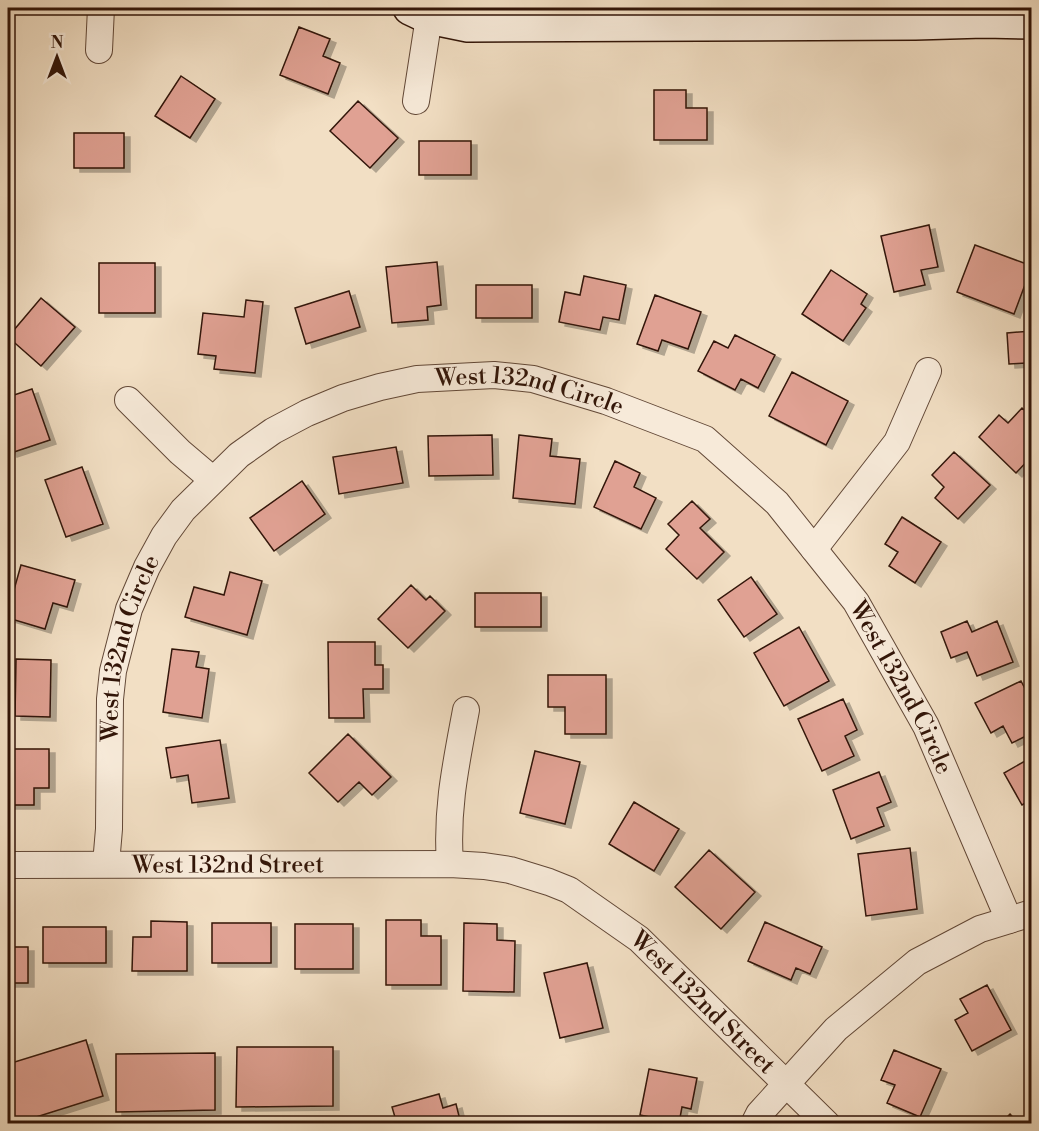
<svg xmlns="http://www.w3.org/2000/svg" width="1039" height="1131" font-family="'Libre Bodoni',serif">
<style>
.building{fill:#e0a193;stroke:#321508;stroke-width:1.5;filter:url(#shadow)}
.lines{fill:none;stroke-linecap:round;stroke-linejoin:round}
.street-casing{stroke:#624837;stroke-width:28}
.secondary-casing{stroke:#321508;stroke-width:36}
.street{stroke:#f7ead9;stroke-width:26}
.secondary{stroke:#f7ead9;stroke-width:33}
.labels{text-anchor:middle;stroke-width:5;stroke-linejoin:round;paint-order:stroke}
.street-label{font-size:24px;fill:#321508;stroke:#f7ead9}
</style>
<defs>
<filter id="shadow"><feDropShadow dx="6" dy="4" stdDeviation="0" flood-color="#0004"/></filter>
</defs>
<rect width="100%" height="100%" fill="#f2dfc4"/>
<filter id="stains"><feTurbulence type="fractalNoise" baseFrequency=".00333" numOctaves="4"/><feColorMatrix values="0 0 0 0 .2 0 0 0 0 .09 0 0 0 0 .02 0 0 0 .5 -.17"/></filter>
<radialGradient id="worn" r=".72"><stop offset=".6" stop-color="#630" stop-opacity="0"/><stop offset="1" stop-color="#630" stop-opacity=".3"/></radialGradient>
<!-- building -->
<path class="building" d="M299,27l31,12 -7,17 17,7 -12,31 -48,-19z
M181,76l34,23 -25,39 -35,-22z
M654,90h32v18h21v32h-53z
M358,101l40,37 -28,30 -40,-37z
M74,133h50v35h-50z
M419,141h52v34h-52z
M929,225l9,42 -17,3 4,15 -31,7 -13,-56z
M975,245l57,21 -18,48 -57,-22z
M437,262l4,43 -14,2 1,13 -36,3 -6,-56z
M99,263h56v50h-56z
M831,270l36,24 -6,10 5,4 -23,33 -41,-27z
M584,276l42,9 -7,35 -16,-3 -3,13 -41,-8 6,-30 15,3z
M476,285h56v33h-56z
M349,291l11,36 -54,17 -11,-36z
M655,295l46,17 -13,37 -26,-9 -4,11 -21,-7z
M41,298l34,29 -34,39 -33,-29z
M246,300l17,2 -8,71 -41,-4 2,-13 -18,-2 5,-41 41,4z
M1032,331v57h-4l-2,-25 -17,1 -2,-31z
M735,335l40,20 -17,33 -17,-9 -6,11 -37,-19 16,-30 14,7z
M792,372l56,29 -22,44 -57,-29z
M32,389l18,51 -39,13 -3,-11v-45z
M1022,408l10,9v39l-16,17 -37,-36 20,-22 9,8z
M492,435l1,40 -64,1 -1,-40z
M519,435l33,4 -2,17 30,3 -5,45 -62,-6z
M396,447l7,36 -64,11 -6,-37z
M954,452l36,33 -32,34 -23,-21 9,-11 -12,-12z
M615,461l25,12 -6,14 22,11 -15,31 -47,-22z
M82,467l21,57 -37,13 -21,-57z
M302,481l23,33 -51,37 -24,-33z
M692,501l18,18 -10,9 24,24 -27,27 -31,-30 13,-14 -11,-11z
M902,517l39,25 -26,41 -26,-17 9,-14 -13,-8z
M21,565l54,15 -8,27 -14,-4 -8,26 -37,-11v-7z
M230,572l32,9 -15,54 -62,-18 9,-30 30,8z
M751,577l26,37 -33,23 -26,-37z
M411,585l15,15 4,-4 15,15 -37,37 -30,-29z
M475,593h66v34h-66z
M967,621l5,11 25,-11 16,41 -36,14 -10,-24 -16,6 -10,-26z
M799,627l30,54 -45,25 -30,-53z
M328,642h47v23h8v24h-20l1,29h-35z
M172,649l27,3 -3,15 13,2 -7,49 -39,-6z
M16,659l35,1 -1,57 -35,-1z
M548,675h58v59h-41v-27h-17z
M1021,681l11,21v31l-20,10 -9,-17 -12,7 -16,-30z
M843,699l14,31 -12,6 9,20 -32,15 -24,-52z
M348,734l43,43 -19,18 -13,-13 -21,20 -29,-29z
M220,740l9,58 -37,5 -4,-28 -17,3 -5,-30z
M8,749h41v39h-15v17h-26z
M535,751l45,11 -15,62 -45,-11z
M1032,757v42l-10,6 -18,-32z
M879,772l12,30 -14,6 7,18 -33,13 -18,-49z
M634,802l45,27 -25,42 -45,-27z
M910,848l7,61 -51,7 -8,-62z
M709,850l46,42 -34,37 -46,-42z
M386,920h35v16h20v49h-55z
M151,921l36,1v49h-55l1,-34h18z
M765,922l57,25 -12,27 -14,-6 -5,12 -43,-19z
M212,923h59v40h-59z
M464,923l33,1v16l18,1 -1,51 -51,-1z
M295,924h58v45h-58z
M43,927h63v36h-63z
M8,947h20v36h-20z
M587,963l16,65 -43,10 -16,-65z
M987,985l24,45 -39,21 -17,-31 13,-7 -8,-14z
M86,1040l17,56 -89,28h-5l-1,-60z
M237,1047h96v59l-97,1z
M894,1050l47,19 -21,48 -33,-14 8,-18 -14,-5z
M215,1053v57l-99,2v-58z
M649,1069l48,9 -6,31 -9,-2 -3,16 -39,-8z
M439,1094l4,14 13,-4 5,20h-64l-5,-17z
M1010,1114l9,10h-19z"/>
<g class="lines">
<!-- street casing -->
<g class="street-casing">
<g id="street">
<path d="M99,50l2,-42"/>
<path d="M416,101l13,-84"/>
<path d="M128,400l52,52 33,28"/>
<path d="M814,549l83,-107 31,-71"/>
<path id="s1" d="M106,864l3,-35 1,-130 3,-28 16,-62 18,-42 17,-31 19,-26 56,-55 34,-24 34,-18 36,-15 37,-11 37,-8 77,-4 39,4 73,22 99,38 72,64 79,99 70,124 83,194"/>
<path d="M450,864c-4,-55 6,-100 16,-154"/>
<path id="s2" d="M8,865l442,-1 34,2 26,4 39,12 20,8 70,49 188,185"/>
<path d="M754,1124l5,-10 77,-85 81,-67 63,-33 52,-16"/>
</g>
</g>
<!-- secondary casing -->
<g class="secondary-casing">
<path id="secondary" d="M410,8l19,9 39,8 447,-2 69,-2 48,1"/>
</g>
<!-- street -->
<use href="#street" class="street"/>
<!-- secondary -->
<use href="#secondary" class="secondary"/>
</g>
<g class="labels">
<!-- street labels -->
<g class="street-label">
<text dy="8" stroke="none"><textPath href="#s1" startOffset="759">West 132nd Circle</textPath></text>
<text dy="8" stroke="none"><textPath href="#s1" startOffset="219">West 132nd Circle</textPath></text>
<text dy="8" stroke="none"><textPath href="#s1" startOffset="1263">West 132nd Circle</textPath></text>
<text dy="8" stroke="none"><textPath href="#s2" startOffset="220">West 132nd Street</textPath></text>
<text dy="8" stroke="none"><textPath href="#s2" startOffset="740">West 132nd Street</textPath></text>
</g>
</g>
<!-- margin -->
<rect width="1039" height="1131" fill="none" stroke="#f2dfc4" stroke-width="30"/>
<rect x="9" y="9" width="1021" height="1113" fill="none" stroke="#321508" stroke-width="3"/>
<rect x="15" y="15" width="1009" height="1101" fill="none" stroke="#321508" stroke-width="1.5"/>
<!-- north arrow -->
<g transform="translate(57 57)" stroke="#f7ead9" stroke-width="4.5" paint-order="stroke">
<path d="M0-4.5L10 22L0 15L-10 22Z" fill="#321508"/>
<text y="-9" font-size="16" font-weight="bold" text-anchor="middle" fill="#321508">N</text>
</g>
<rect width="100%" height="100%" filter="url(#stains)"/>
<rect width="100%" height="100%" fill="url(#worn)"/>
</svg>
